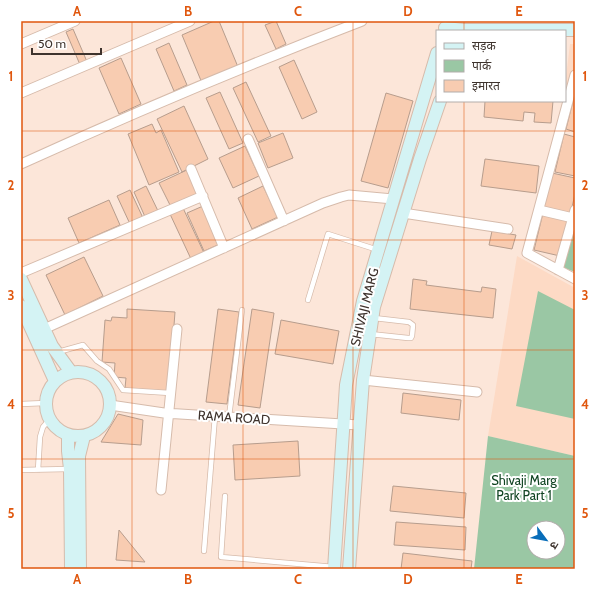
<svg xmlns="http://www.w3.org/2000/svg" width="596" height="590" font-family="Cabin,'Noto Sans Devanagari',sans-serif">
<style>
.built{fill:#fddac5}
.green{fill:#9ac7a4;fill-rule:evenodd}
.building{fill:#f8ccb1;stroke:#b79d8d}
.lines{fill:none;stroke-linecap:round;stroke-linejoin:round}
.lane-casing{stroke:#d6bbab;stroke-width:6}
.street-casing{stroke:#d6bbab;stroke-width:11}
.secondary-casing{stroke:#d6bbab;stroke-width:14}
.lane{stroke:#fff;stroke-width:4.5}
.street{stroke:#fff;stroke-width:9}
.secondary{stroke:#d4f3f4;stroke-width:12}
.grid{fill:none;stroke:#e0570e;stroke-width:1;stroke-opacity:0.55}
.labels{text-anchor:middle;stroke-width:4;stroke-linejoin:round;paint-order:stroke}
.street-label{font-size:13px;fill:#3e332d;stroke:#fff}
.park-label{font-size:13px;fill:#104422;stroke:#fff}
.neatline{fill:none;stroke:#e0570e;stroke-width:1.5}
.grid-label{font-size:13px;text-anchor:middle;font-weight:bold;fill:#e0570e}
</style>
<rect width="100%" height="100%" fill="#fce6d9"/>
<!-- built -->
<path class="built" d="M570,44h5v43l-10,-2z
M517,256l58,32v168l-87,-20z"/>
<!-- green -->
<path class="green" d="M575,225v47l-13,-5z
M538,291l37,19v109l-59,-13z
M488,436l87,20v113h-101zM534,528h24v24h-24z"/>
<!-- building -->
<path class="building" d="M214,21h5l19,46 -36,16 -20,-48z
M276,21l10,23 -10,5 -11,-24z
M73,29l15,35 -7,3 -15,-35z
M169,43l18,42 -13,6 -18,-42z
M121,58l20,46 -22,10 -20,-46z
M294,60l23,52 -15,7 -23,-52z
M246,82l25,54 -13,6 -25,-54z
M220,92l23,51 -14,6 -23,-51z
M386,93l27,8 -25,87 -27,-7z
M575,93v39l-9,-3z
M485,101h68l-2,22 -17,-1 1,-9 -11,-1 -1,9 -39,-4z
M184,106l24,53 -26,13 -25,-53z
M152,124l4,9 5,-3 18,42 -30,13 -21,-51z
M283,133l10,25 -25,10 -10,-25z
M564,134l11,3v39l-20,-4z
M245,146l14,30 -26,12 -14,-30z
M485,159l54,7 -3,27 -55,-7z
M189,169l11,25 -29,13 -12,-24z
M552,173l23,5v16l-5,22 -27,-6z
M146,186l13,27 -13,6 -12,-27z
M263,186l15,31 -26,12 -14,-31z
M130,190l13,28 -13,6 -13,-28z
M109,200l11,25 -41,18 -11,-25z
M203,206l17,38 -16,7 -17,-38z
M183,208l21,45 -13,6 -21,-45z
M543,213l26,5 -9,38 -26,-6z
M492,231l24,4 -4,14 -23,-4z
M84,257l19,39 -38,19 -19,-40z
M413,279l14,2 -1,4 55,7 1,-5 14,2 -3,29 -83,-9z
M127,309l48,3 -6,80 -44,-4 1,-10 -12,-1 1,-14 -13,-1 3,-42 6,1 1,-4 15,1z
M218,309l21,3 -12,92 -21,-2z
M252,309l22,4 -14,95 -22,-3z
M281,320l58,11 -6,33 -58,-10z
M403,393l58,7 -2,20 -58,-7z
M118,414l25,6 -2,25 -40,-3z
M298,441l2,35 -65,4 -2,-35z
M393,486l73,7 -2,25 -74,-7z
M396,522l70,5 -1,23 -71,-5z
M119,530l26,32 -29,-2z
M403,553l69,8 -1,8h-70z"/>
<g class="lines">
<!-- lane casing -->
<g class="lane-casing">
<path id="lane" d="M308,300l20,-66 50,16
M370,334l38,4h3l1,-2 1,-11 -4,-3 -35,-4
M58,352l25,-7 14,16 12,8 14,21 47,3
M21,404l25,-1
M229,417l13,-107
M21,470l48,-1
M38,470l2,-33 3,-10 7,-8
M225,496l-4,61 113,10
M204,551l11,-135"/>
</g>
<!-- street casing -->
<g class="street-casing">
<path id="street" d="M21,44l54,-23
M575,75l-48,178 48,26
M21,93l169,-72
M248,139l36,82
M21,164c112,-51 226,-99 341,-143
M191,169l33,79
M539,210l34,8
M403,213l105,16
M558,270l17,-60
M21,273l182,-77
M44,329l279,-126 18,-6 8,-2 44,4
M363,380l114,12
M110,405l54,8 195,12
M161,490l16,-161"/>
</g>
<!-- secondary casing -->
<g class="secondary-casing">
<path id="secondary" d="M445,28l19,2h111
M21,279l31,67 19,26
M21,306l34,75
M46 404a32 32 0 1 1 64 0a32 32 0 1 1-64 0Z
M68,435v16l2,18 1,100
M80,569l-1,-113 5,-20
M334,569l12,-184 17,-84 74,-248
M349,569l14,-189 11,-73 46,-148 20,-58"/>
</g>
<!-- lane -->
<use href="#lane" class="lane"/>
<!-- street -->
<use href="#street" class="street"/>
<!-- secondary -->
<use href="#secondary" class="secondary"/>
</g>
<!-- grid -->
<path class="grid" d="M132,21v548M243,21v548M353,21v548M464,21v10M464,101v468M21,131h554M21,240h554M21,350h554M21,459h554"/>
<g class="labels">
<!-- street labels -->
<g class="street-label">
<text transform="translate(364 307) rotate(-76)" y="5">SHIVAJI MARG</text>
<text transform="translate(234 417) rotate(4)" y="5">RAMA ROAD</text>
</g>
<!-- park labels -->
<g class="park-label">
<text x="524" y="485">Shivaji Marg<tspan x="524" dy="15">Park Part 1</tspan></text>
</g>
</g>
<!-- border -->
<rect width="596" height="590" fill="none" stroke="#ffffff" stroke-width="44"/>
<!-- legend -->
<rect x="436" y="30" width="130" height="72" fill="#ffffff" stroke="#b2adab"/>
<rect x="444" y="43" width="20" height="6" fill="#d4f3f4" stroke="#b2adab"/>
<text x="472" y="50" font-size="12" fill="#3e332d">सड़क</text>
<rect x="444" y="60" width="20" height="12" fill="#9ac7a4" stroke="#b2adab"/>
<text x="472" y="70" font-size="12" fill="#3e332d">पार्क</text>
<rect x="444" y="80" width="20" height="12" fill="#f8ccb1" stroke="#b2adab"/>
<text x="472" y="90" font-size="12" fill="#3e332d">इमारत</text>
<!-- north arrow -->
<g transform="translate(546 540) rotate(122)"><circle r="19" fill="#ffffff" stroke="#b2adab"/>
<path d="M0-3L7 15L0 10L-7 15Z" fill="#086db9"/>
<text y="-6" font-size="11" font-weight="bold" text-anchor="middle" fill="#3e332d">उ</text>
</g>
<!-- scale -->
<path d="M32 48v6h69v-6" fill="none" stroke="#3e332d" stroke-width="2"/>
<text x="38" y="48" font-size="12" fill="#3e332d" stroke="#ffffff" stroke-width="3" paint-order="stroke">50 m</text>
<rect x="22" y="22" width="552" height="546" class="neatline"/>
<g class="grid-label">
<text x="77" y="16">A</text>
<text x="188" y="16">B</text>
<text x="298" y="16">C</text>
<text x="408" y="16">D</text>
<text x="519" y="16">E</text>
<text x="11" y="81">1</text>
<text x="585" y="81">1</text>
<text x="11" y="190">2</text>
<text x="585" y="190">2</text>
<text x="11" y="300">3</text>
<text x="585" y="300">3</text>
<text x="11" y="409">4</text>
<text x="585" y="409">4</text>
<text x="11" y="518">5</text>
<text x="585" y="518">5</text>
<text x="77" y="584">A</text>
<text x="188" y="584">B</text>
<text x="298" y="584">C</text>
<text x="408" y="584">D</text>
<text x="519" y="584">E</text>
</g>
</svg>
